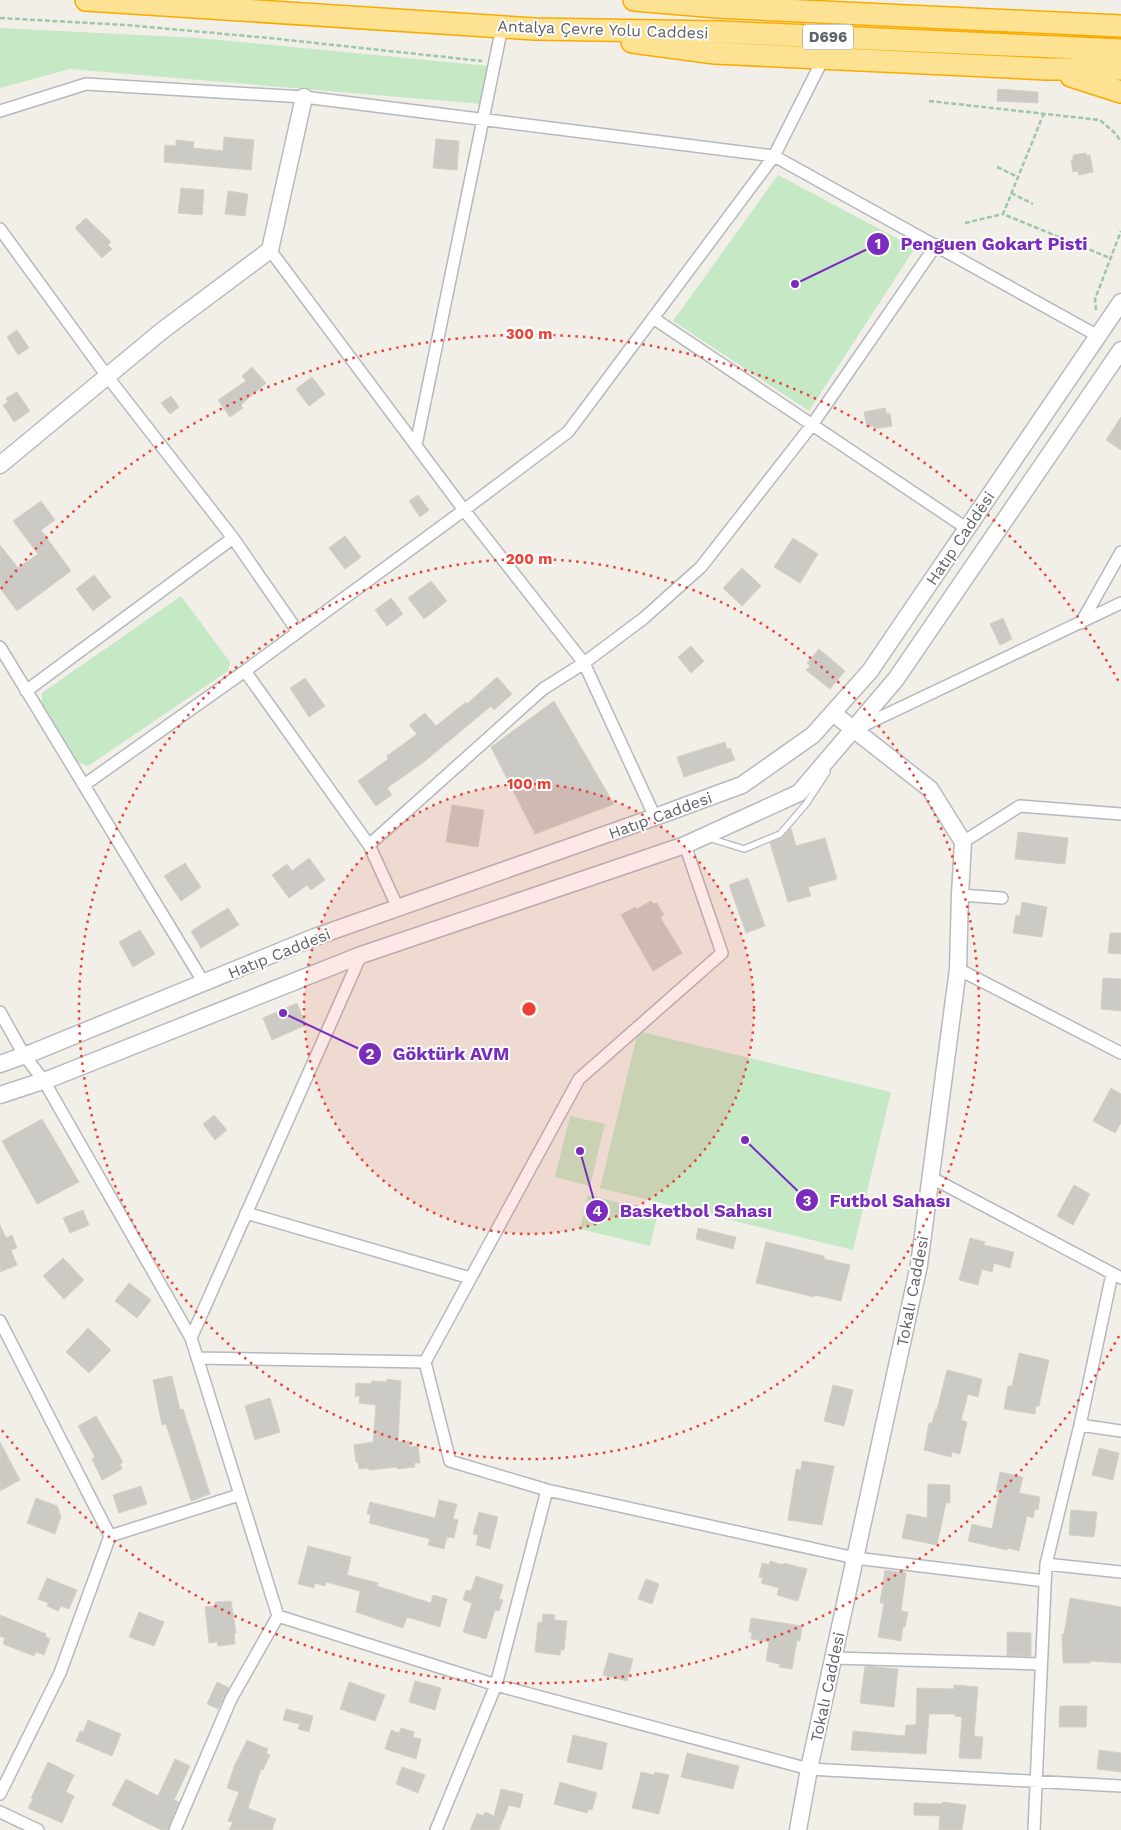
<svg xmlns="http://www.w3.org/2000/svg" width="1121" height="1830" font-family="'Work Sans',sans-serif">
<style>
.green{fill:#c5e8c5}
.building{fill:#cccac5;stroke:#d6d1c6}
.lines{fill:none;stroke-linecap:round;stroke-linejoin:round}
.lane-casing{stroke:#b5b8bc;stroke-width:8}
.street-casing{stroke:#b5b8bc;stroke-width:14}
.secondary-casing{stroke:#b6babf;stroke-width:19}
.highway-casing{stroke:#f9ab00;stroke-width:24}
.path{stroke:#9cc7a9;stroke-width:2.5;stroke-dasharray:5 2.5;stroke-linecap:butt}
.lane{stroke:#fff;stroke-width:5.5}
.street{stroke:#fff;stroke-width:11}
.secondary{stroke:#fff;stroke-width:16}
.highway{stroke:#fde293;stroke-width:21}
.ring{fill:none;stroke:#ea4335;stroke-width:2.5;stroke-dasharray:2.5 5}
.labels{text-anchor:middle;stroke-width:4;stroke-linejoin:round;paint-order:stroke}
.shield{fill:#fff;stroke:#8f9295;stroke-width:1}
.shield-label{font-size:15px;font-weight:bold;fill:#5f6368}
.street-label{font-size:16px;fill:#5f6368;stroke:#fff}
.centre{fill:#ea4335;stroke:#fff;stroke-width:2.5}
.ring-label{font-size:15px;text-anchor:middle;font-weight:bold;fill:#ea4335;stroke:#fff;stroke-width:4;stroke-linejoin:round;paint-order:stroke}
.leader{fill:none;stroke:#7b2cbf;stroke-width:2}
.callout-dot{fill:#7b2cbf;stroke:#fff;stroke-width:2}
.mark-label{font-size:15px;text-anchor:middle;font-weight:bold;fill:#fff}
.callout-label{font-size:18px;text-anchor:middle;font-weight:bold;fill:#7b2cbf;stroke:#fff;stroke-width:4;stroke-linejoin:round;paint-order:stroke}
</style>
<rect width="100%" height="100%" fill="#f1efe8"/>
<!-- green -->
<path class="green" d="M0,28l199,10 290,28 -7,38 -412,-35 -70,19z
M778,175l137,73 -106,163 -136,-90z
M181,596l49,66 -2,9 -140,95 -12,-4 -34,-58v-11z
M638,1031l253,61 -38,158 -253,-62z
M570,1116l35,8 -15,62 -35,-9z
M588,1195l70,17 -8,34 -70,-17z"/>
<!-- building -->
<path class="building" d="M998,89l40,3v11l-41,-2z
M224,137l30,3 -3,30 -87,-8 1,-17 11,1v-6l18,2 -1,6 30,3z
M436,139l23,2 -2,29 -24,-2z
M1086,153v3l4,-1 3,17 -14,3 -1,-4 -5,1 -2,-12h2v-5z
M181,188l23,2 -2,25 -24,-2z
M228,191l20,3 -3,22 -20,-2z
M86,218l25,24 -3,3 4,4 -10,9 -27,-30z
M17,330l12,18 -11,7 -11,-18z
M252,367l14,16 -25,22 2,3 -13,9 -12,-17 28,-19 -4,-5z
M312,377l13,17 -16,12 -13,-17z
M17,392l13,19 -16,11 -11,-17 5,-3 -2,-4z
M171,396l8,11 -9,7 -9,-11z
M885,408l2,6 3,-1 2,13 -18,3v-3l-7,1 -3,-15z
M1121,417v33l-15,-10z
M418,495l11,15 -9,7 -11,-16z
M41,501l14,19 -14,10 30,41 -54,40 -17,-23v-43l18,23 20,-14 -25,-33z
M345,536l16,21 -16,12 -16,-21z
M793,538l25,16 -18,29 -26,-16z
M742,568l19,18 -19,20 -19,-18z
M94,575l17,22 -18,14 -17,-22z
M431,581l16,20 -23,18 -16,-21z
M391,598l12,16 -16,12 -12,-16z
M1003,618l9,21 -12,6 -10,-21z
M691,646l13,15 -13,12 -13,-16z
M819,649l26,22 -15,18 -24,-19 4,-4 -3,-3z
M497,677l15,17 -18,16 -3,-4 -67,56 -37,26 5,7 -16,11 -18,-25 30,-22 -1,-3 30,-22 -8,-9 16,-12 11,13 30,-24 1,2z
M305,678l20,28 -16,11 -19,-29z
M554,701l60,103 -79,30 -44,-87z
M725,742l2,7 3,-1 5,12 -51,17 -7,-20z
M452,805l32,5 -6,37 -32,-5z
M791,828l5,18 29,-8 12,41 -29,8 3,9 -23,6 -18,-59 12,-5z
M1018,832l50,6 -3,26 -50,-5z
M309,858l16,22 -14,10 -4,-5 -18,13 -17,-23 15,-11 5,7z
M185,863l16,24 -20,14 -17,-25z
M748,878l17,48 -19,7 -17,-48z
M651,901l3,3 3,-1 7,12 -4,2 22,36 -29,18 -32,-56 14,-8 2,2z
M1022,902l25,5 -5,30 -29,-4 3,-18 4,1z
M228,908l11,17 -38,23 -10,-17z
M140,930l15,24 -22,13 -14,-25z
M1110,933h11v21l-13,-1z
M1103,978l18,1v32l-20,-2z
M297,1003l9,22 -34,15 -9,-22z
M1111,1088l10,6v29l-6,10 -22,-12z
M214,1115l13,15 -12,10 -12,-16z
M42,1119l37,63 -42,22 -35,-63z
M1074,1185l16,9 -17,31 -16,-9z
M83,1210l6,15 -19,8 -7,-15z
M0,1225l6,13 6,-3 5,13 -6,2 6,15 -17,7z
M698,1228l38,9 -3,12 -37,-10z
M970,1238l15,4 -1,3 30,7 -4,16 -16,-5 -2,9 -10,-3 -4,16 -19,-5z
M766,1242l58,14v3l26,6 -9,36 -26,-6 -1,2 -58,-14z
M63,1258l21,22 -20,19 -21,-23z
M129,1283l22,17 -14,18 -22,-17z
M88,1328l23,22 -22,23 -23,-21z
M1019,1353l30,7 -10,46h-3l-1,8 -31,-5 4,-23h4z
M947,1370l35,9 -4,18 -10,-3 -7,26 6,2 -7,32 -8,-2 -1,5 -27,-7 5,-27h3l4,-14 1,1z
M172,1376l8,34 3,-1 27,85 -19,7 -25,-77 -4,1 -9,-45z
M387,1379l14,2 -3,61 11,-1 1,6 8,-1 2,17h-6l1,4 -18,2v-2l-28,3v-2l-10,1 -1,-7h-2l-2,-17 19,-3 3,-37 -17,-2 1,-7h-5l1,-13 15,1 1,-3 15,1z
M833,1385l20,5 -9,36 -20,-5z
M270,1398l10,34 -25,8 -10,-34z
M96,1416l27,46 -3,2 2,5 -20,11 -10,-21 3,-2 -17,-31z
M0,1442l20,38 -20,11z
M1099,1448l20,5 -6,27 -21,-5z
M802,1461l32,5 -12,59 -34,-5 8,-51 5,1z
M1000,1472l23,5 -4,16 21,4 -2,13 -3,-1 -2,9 -6,-2 -8,35 -11,-3 -1,2 -39,-9 4,-17 20,5 7,-37 -3,-1z
M928,1484l22,1v18h-4l-9,42 -35,-7 5,-24 20,4z
M141,1486l6,18 -28,9 -6,-18z
M36,1498l21,8 4,11 -6,17 -28,-11z
M439,1500l18,4 -4,15 5,1 -4,18 -7,-1 -3,12 -16,-4 2,-6 -61,-16 2,-8 -4,-1 3,-12 65,16z
M1071,1510l26,2 -3,25 -25,-2z
M479,1512l19,5 -8,32 -14,-4 2,-10 -5,-1z
M308,1546l43,11 -4,18 31,8 -1,3 54,17 2,-8 14,4 -7,28 -33,-10 -4,11 -47,-16 4,-21 -34,-9 -1,4 -10,-3 -1,5 -16,-4z
M770,1561l13,4 1,-2 23,6 -9,32 -21,-6 2,-7 -18,-5 2,-5 -4,-1 3,-14 7,2z
M885,1570l21,3 -5,38 7,1 -3,15h-2l-2,14 -23,-4 6,-34h-4z
M476,1576l27,9 -4,14 4,1 -4,11 -4,-1 -9,29 -23,-7 9,-29 -9,-3 3,-10 5,1z
M47,1578l30,12 -8,19 -8,-3 -3,5 -11,-5 1,-3 -10,-4z
M646,1579l13,5 -7,20 -14,-5z
M1070,1598l51,9v56l-31,-2v2h-27l-1,-29h2z
M231,1601l5,32 -2,1 1,10 -17,2 -1,-4 -8,1 -4,-36 10,-1v-4z
M139,1612l25,10 -10,24 -25,-9z
M543,1614l12,1 -1,5 13,1 -3,29h-3l-1,5 -25,-3 3,-30 4,1z
M0,1615l46,19 -1,2 5,3 -6,16 -8,-3 -2,4 -31,-12 2,-6 -5,-2z
M751,1618l51,8 -2,15 -3,-1 -5,29 -13,-2 1,-3 -14,-3 3,-19 -18,-3 1,-6 -3,-1z
M1007,1632l24,1v23h-24z
M609,1653l24,6 -6,22 -24,-6z
M865,1666l33,3 -4,38 -34,-4z
M415,1681l26,7 -6,22 -26,-8z
M217,1682l12,6 -11,21 -11,-5z
M349,1682l36,13 -10,26 -35,-12z
M954,1685l24,2 -4,49 9,1 -2,22 -22,-1 3,-41 -7,-1v-2h-26l-3,40 -75,-4 2,-19 52,5 1,-11h10l1,-37 37,1z
M1060,1706h27l-1,21h-27z
M286,1709l27,7 -4,16 -11,-3 2,-5 -17,-4z
M88,1720l33,14 -9,22 -36,-15 4,-10 3,1z
M401,1728l13,4 -1,5 8,2 -5,20 -31,-10 6,-19 8,3z
M573,1735l34,8 -5,27 -35,-8z
M247,1740l21,9 -2,4 4,2 -7,15 -2,-1 -13,39 28,11 -4,11h-43l4,-8 -5,-1 11,-29 -12,-4 7,-21z
M1099,1750l22,3v19l-24,-3z
M687,1753l52,13 -6,23 -52,-12z
M175,1759l15,7 -16,34 5,2 -11,28h-6l-13,-6 -37,-19 14,-26 32,17z
M48,1762l26,13 -8,17 8,4 -12,27 -34,-15 5,-9 -2,-1z
M402,1767l23,8 -7,18 -22,-9z
M641,1772l13,3 1,-3 14,3 -10,39 -27,-6z
M560,1782l37,11 -5,17 -3,-1 -2,4 -33,-9z
M501,1789l22,5 -3,14 -11,-3 -10,25h-29l7,-17 6,3 2,-4 9,4z
M943,1802l23,3 -4,25h-23l1,-14 -26,-1v-12l28,1z"/>
<g class="lines">
<!-- lane casing -->
<g class="lane-casing">
<path id="lane" d="M709,838l35,11 36,-15 26,-30 21,-32"/>
</g>
<!-- street casing -->
<g class="street-casing">
<path id="street" d="M0,111l86,-27 218,13 470,59 324,180
M0,229l107,147 126,162 65,94
M270,250l194,260 104,-78 206,-276 49,-97
M653,318l313,210
M416,445l86,-418
M1081,623l40,-71
M0,647l204,336
M245,671l124,174 29,63
M26,691l207,-153
M856,729l265,-126
M84,785l161,-114 219,-161 120,153 71,154
M963,842l57,-36 101,8
M369,845l174,-156 41,-26 60,-45 57,-51 111,-142 124,-180
M685,845l37,108 -143,126 -154,283 25,99 97,29 308,68 190,23
M960,895l42,3
M958,969l163,84
M0,1012l24,43 20,26 147,257 87,278 -47,83 -56,131
M932,1178l189,100
M246,1213l224,65
M0,1321l110,215 -50,137 -60,121
M191,1338l170,-383
M197,1358l228,4
M1080,1425l41,6
M110,1536l129,-41
M1046,1564l75,8
M278,1616l218,69 313,84 312,17
M833,1658l208,6
M0,1812l38,18
M436,1830l60,-145 51,-195
M1034,1830l12,-266 34,-139 32,-151"/>
</g>
<!-- secondary casing -->
<g class="secondary-casing">
<path id="secondary" d="M0,465l163,-135 107,-80 34,-153
M0,1064l34,-12 281,-115 340,-120 87,-32 71,-50 57,-64 251,-369
M0,1095l52,-17 309,-123 324,-110 114,-52 97,-114 225,-329
M798,1830l11,-61 110,-504 39,-296 2,-74 3,-53 -33,-53 -96,-75"/>
</g>
<!-- highway casing -->
<g class="highway-casing">
<path id="highway" d="M86,0l449,29 185,3 401,18
M634,0l83,7 404,19
M632,42l83,11 332,16h74
M1071,76l50,16"/>
</g>
<!-- path -->
<path class="path" d="M0,18l126,7 143,13 213,23
M929,101l171,19 16,14 5,8
M1044,113l-41,101 107,44
M997,167l21,10
M1011,193l22,11
M965,223l38,-9
M1096,310l-1,-11 26,-68"/>
<!-- lane -->
<use href="#lane" class="lane"/>
<!-- street -->
<use href="#street" class="street"/>
<!-- secondary -->
<use href="#secondary" class="secondary"/>
<!-- highway -->
<use href="#highway" class="highway"/>
</g>
<!-- distance rings -->
<circle cx="529" cy="1009" r="225" fill="#ea4335" fill-opacity=".12"/>
<g class="ring">
<circle cx="529" cy="1009" r="225"/>
<circle cx="529" cy="1009" r="450"/>
<path d="M1119 1336A675 675 0 0 1 1 1429M1 589A675 675 0 0 1 1119 682"/>
</g>
<g class="labels">
<!-- shield labels -->
<rect class="shield" x="803" y="24.5" width="50" height="25" rx="4"/>
<g class="shield-label">
<text x="828" y="42">D696</text>
</g>
<!-- street labels -->
<g class="street-label">
<text transform="translate(603 29) rotate(2)" y="6">Antalya Çevre Yolu Caddesi</text>
<text transform="translate(960 538) rotate(-56)" y="6">Hatıp Caddesi</text>
<text transform="translate(660 815) rotate(-20)" y="6">Hatıp Caddesi</text>
<text transform="translate(279 953) rotate(-22)" y="6">Hatıp Caddesi</text>
<text transform="translate(912 1291) rotate(-79)" y="6">Tokalı Caddesi</text>
<text transform="translate(827 1687) rotate(-78)" y="6">Tokalı Caddesi</text>
</g>
</g>
<circle cx="529" cy="1009" r="8" class="centre"/>
<g class="ring-label">
<text x="529" y="339">300 m</text>
<text x="529" y="564">200 m</text>
<text x="529" y="789">100 m</text>
</g>
<!-- callouts -->
<path class="leader" d="M795 284L878 244M283 1013L370 1054M745 1140L807 1200M580 1151L597 1211"/>
<g class="callout-dot">
<circle cx="795" cy="284" r="5"/>
<circle cx="283" cy="1013" r="5"/>
<circle cx="745" cy="1140" r="5"/>
<circle cx="580" cy="1151" r="5"/>
<circle cx="878" cy="244" r="12"/>
<circle cx="370" cy="1054" r="12"/>
<circle cx="807" cy="1200" r="12"/>
<circle cx="597" cy="1211" r="12"/>
</g>
<g class="mark-label">
<text x="878" y="249">1</text>
<text x="370" y="1059">2</text>
<text x="807" y="1206">3</text>
<text x="597" y="1216">4</text>
</g>
<g class="callout-label">
<text x="994" y="250">Penguen Gokart Pisti</text>
<text x="451" y="1060">Göktürk AVM</text>
<text x="890" y="1207">Futbol Sahası</text>
<text x="696" y="1217">Basketbol Sahası</text>
</g>
</svg>
